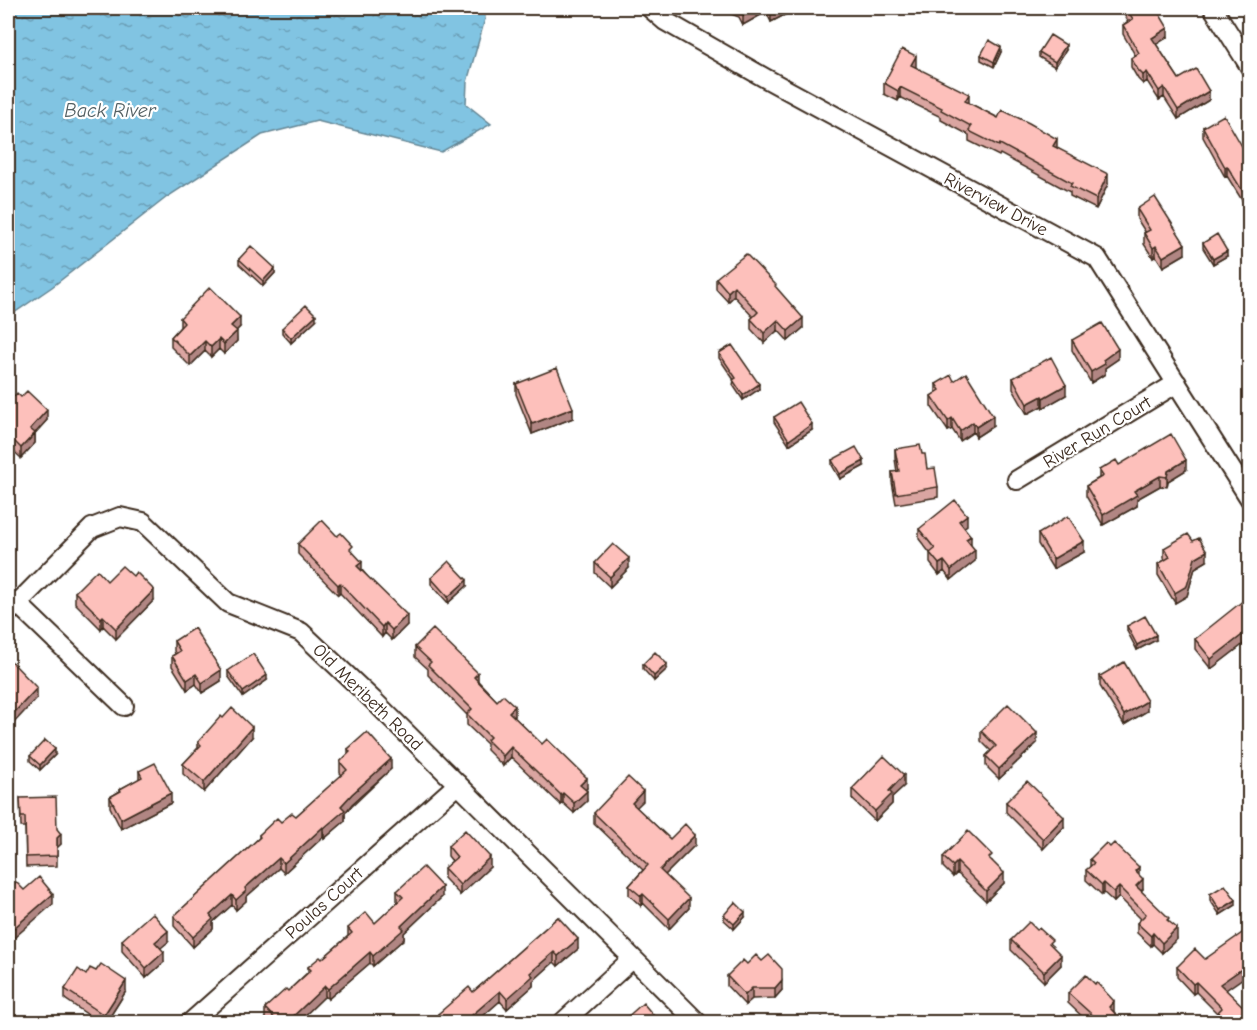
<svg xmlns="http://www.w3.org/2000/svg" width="1257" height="1030" font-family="'Comic Neue',sans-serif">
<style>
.water{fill:url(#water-ripples);stroke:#658694;stroke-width:1.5}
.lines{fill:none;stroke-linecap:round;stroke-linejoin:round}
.minor-casing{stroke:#3b2a1e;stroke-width:22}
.minor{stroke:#fff;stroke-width:18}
.wall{fill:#daa5a1;stroke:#3b2a1e;stroke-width:1.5}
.shaded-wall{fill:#b18683;stroke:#3b2a1e;stroke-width:1.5}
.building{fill:#fdc0bb;stroke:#3b2a1e;stroke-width:1.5}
.labels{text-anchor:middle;stroke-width:4.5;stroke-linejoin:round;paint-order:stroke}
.street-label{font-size:18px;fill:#3b2a1e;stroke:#fff}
.water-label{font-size:20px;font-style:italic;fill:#546063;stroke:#fff}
</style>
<defs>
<pattern id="water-ripples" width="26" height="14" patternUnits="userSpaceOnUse" patternTransform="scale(1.5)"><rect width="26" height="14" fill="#81c4e2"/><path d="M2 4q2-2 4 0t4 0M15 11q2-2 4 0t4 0" fill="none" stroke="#6b9fb7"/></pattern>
</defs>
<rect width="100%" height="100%" fill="#fff"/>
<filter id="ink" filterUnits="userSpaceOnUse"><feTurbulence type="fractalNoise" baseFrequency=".0167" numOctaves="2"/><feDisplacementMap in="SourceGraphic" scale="12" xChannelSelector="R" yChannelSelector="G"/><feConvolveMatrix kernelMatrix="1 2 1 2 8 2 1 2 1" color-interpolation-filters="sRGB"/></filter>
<g filter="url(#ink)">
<!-- water -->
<path class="water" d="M8,8h476l1,11 -18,63 -1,22 25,20 -50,28 -124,-31 -55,14 -95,62 -115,90 -44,30z"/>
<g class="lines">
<!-- minor casing -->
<g class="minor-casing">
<path id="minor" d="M650,8l15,13 100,57 332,180 153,241
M1213,8l37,59
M1017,480l160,-97
M17,603l107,103
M8,613l84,-85 28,-11 23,5 85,81 73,29 72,68 324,322
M191,1022l267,-238
M563,1022l69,-63"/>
</g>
<!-- minor -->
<use href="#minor" class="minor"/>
</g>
<!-- wall -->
<path class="wall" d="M724,8h74l-27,14 -5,-10 -23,13 -4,-8 -13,-5z
M1120,8h30l18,29 -12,7 23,35 30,21 -31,19 -14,-22 -5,3 -12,-19 -4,3 -5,-5 -7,-12v-9l4,-3 -12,-21v-9l5,-4z
M1066,50l-11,17 -16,-10v-5z
M1001,52l-7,15 -13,-7v-5z
M916,66l-1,1 54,36 88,45 51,36 -12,25 -26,-13v-4l-70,-38 -1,2 -30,-15v-6l-28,-15v-3l-41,-20 -2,4 -14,-7v-11z
M1203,127l44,31 3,5v50l-23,-37 -2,1 -22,-40z
M1137,209l48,45 -22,13 -7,-11 -3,2 -9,-14v-11h2l-9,-14z
M1203,243l24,13 -14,8 -10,-16z
M239,259l36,14 -12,13 -24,-22z
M716,278l60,10 27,40 -15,13 -10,-11 -14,13 -13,-14v-10l2,-2 -19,-21 -6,6 -12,-13z
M180,318l60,9 -4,4 1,10 -13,13 -5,-5 -8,8 -6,-6 -15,15 -19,-19v-10l9,-10z
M316,320l-25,23 -9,-10v-5z
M1072,340l46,19 -13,9v6l-14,9 -19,-33z
M719,353l40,36 -16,11 -10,-15 1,-5 -15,-22z
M1013,378l53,17 -23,13 -1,-2 -15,8 -14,-25z
M954,381l39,45 -17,11 -3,-5 -13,9 -8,-12 -4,2 -17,-25v-10l5,-3v-9z
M516,384l57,34 -41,16 -16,-40z
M8,402l39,18 -12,13v10l-14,15 -13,-12z
M774,417l38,13 -23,15 -15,-23z
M895,449l27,5 5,15 11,18v10l-42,7 -4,-22v-10h5l-2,-13z
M832,460l32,6 -24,13 -8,-14z
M1119,465l67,5 -18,11 -1,6 -7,-1 -23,13v7l-34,19 -17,-29v-10l13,-8v-8z
M967,525l-3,2 11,34 -24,19 -7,-9 -5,4 -9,-12v-10l-11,-14v-10z
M1038,534l46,18 -31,17 -15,-25z
M298,544l55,9 9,17 45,55 -15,15 -7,-7 -3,4 -42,-44 -2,2 -40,-41z
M1164,548l43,13 -12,7 -8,28 -12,7 -17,-28v-11l7,-4 -1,-2z
M595,563l34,5 -19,19 -15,-14z
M431,578l36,8 -19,17 -17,-19z
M107,581l47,19 -38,39 -13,-13 -2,3 -26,-26v-11z
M1250,608v31l-39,30 -16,-20v-10z
M1127,626l29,14 -19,10 -10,-19z
M174,641l47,40 -19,12 -6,-9 -9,6 -15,-24v-10l3,-2 -1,-3z
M415,647l63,34 19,20 18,15 -1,1 73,71 -2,2 2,11 -13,12 -11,-10 -2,2 -50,-48 -8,9 -16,-16v-6l-20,-19v-10l-39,-40v-6l-13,-12z
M643,664l24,5 -13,12 -11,-12z
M228,671l39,9 -24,17 -15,-21z
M1100,676l47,35 -23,14 -24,-39z
M981,731l56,12 -38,36 -13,-13v-10l5,-5 -10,-10z
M252,737l-48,55 -21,-18v-10l15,-16v-6z
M348,749l43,20 -46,44v8l-21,18 -1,-2 -39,36 -5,-5 -33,29v4l-10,9 -4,-5 -19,17v7l-20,18 -19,-21v-10l85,-78v-3l22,-13 15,-6 46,-41 -2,-2v-11l8,-8z
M55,755l-15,15 -10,-9v-5z
M139,771l32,32 -50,26 -11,-22v-10l10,-6v-2l19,-10z
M904,786l-12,11v7l-17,17 -23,-22v-10z
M20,798l37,31 4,15 -4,3v19l-31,1 -1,-40h-4z
M643,801l-7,6 34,32 25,6 -30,30 24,33 -20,21 -26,-26 -2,3 -12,-11v-9l14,-16 -49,-47v-10z
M1006,802l58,25 -21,22 -37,-37z
M448,846l42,21 -30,28 -16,-17v-10l8,-7 -4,-5z
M943,857l49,4 12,22 -18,18 -29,-28 -4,4 -10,-10z
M1090,859l49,17 4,13 -2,2 28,30 8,18 -15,14 -9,-9 -2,2 -14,-13v-10l4,-4 -22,-22 -5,5 -10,-9 -2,2 -16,-15v-10l4,-3z
M397,891l45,6 -38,36v6l-31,27 -3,-3 -42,36 -3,-3 -28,27h-27l-5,-5v-10l23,-17 20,-19v-5l14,-8 26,-23v-8l27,-5 23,-21 -1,-1z
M1210,894l26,11 -16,10 -10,-15z
M724,915l21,2 -11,12 -10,-9z
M558,917l20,32 -20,17 -4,-4 -21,19v5l-26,23 -7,-8 -23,20h-39v-7l35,-22z
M122,940l46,2 -8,6 4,14 -18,16 -24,-27z
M1011,940l41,6 9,19 -17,17 -33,-32z
M747,964l35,26 -7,8 -23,1 -7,6 -18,-19v-10z
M1177,967l49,23 23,32 -31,1v-9l-22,-22 -3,2 -16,-17z
M86,975l40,16 -20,32h-6l-35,-24v-10z
M1068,993l46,19 10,11h-35l-21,-20z"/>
<!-- shaded-wall -->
<path class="shaded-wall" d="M756,8h10v4l-23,13v-10z
M780,8h18l-27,14v-10z
M1168,28v9l-16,10v-9z
M1066,45v5l-11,17v-5z
M1001,47v5l-7,15v-5z
M916,56v10l-5,9v-10z
M1147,72v9l-4,3v-9z
M900,87v10l-2,4v-10z
M1164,87v10l-5,3v-9z
M1209,91v9l-31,19v-9z
M969,94v10l-4,-3z
M1057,139v10l-4,-3z
M1227,166v10l-2,1v-10z
M1108,174v10l-12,25v-10z
M1185,244v10l-22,13v-10z
M1156,246v10l-3,2v-10z
M1227,251v5l-14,8v-5z
M275,268v5l-12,13v-5z
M734,286v10l-6,6v-10z
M316,315v5l-25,23v-5z
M240,317v10l-9,9v-10z
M803,318v10l-15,13v-10z
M778,320v10l-14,13v-10z
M237,331v10l-13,13v-10z
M219,339v10l-8,8v-10z
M205,341v10l-15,15v-10z
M1118,349v10l-13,9v6l-14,9v-11l12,-12z
M759,384v5l-16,11v-5z
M1066,385v10l-23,13v-10z
M1042,396v10l-15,8v-10z
M573,408v10l-41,16v-10z
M47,410v10l-17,19v-10z
M993,416v10l-17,11v-10z
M952,418v11l-4,2v-10z
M973,422v10l-13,9v-10z
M812,424v6l-23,15v-5z
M35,433v10l-14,15v-10z
M1186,460v10l-18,11 -1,6v-10l1,-6z
M864,461v5l-24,13v-5z
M1160,476v10l-23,13v7l-34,19v-10l31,-24z
M967,515v10l-8,6v-10z
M971,536v10l-5,-7z
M1084,541v11l-31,17v-10z
M975,550v11l-24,19v-10z
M1207,551v10l-12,7 -8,28 -12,7v-10l20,-35z
M629,558v10l-19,19v-10z
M944,561v10l-5,4v-11z
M362,562v10l-5,-6z
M467,580v6l-19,17v-6z
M340,583v10l-2,2v-10z
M154,590v10l-38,39v-10z
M407,615v10l-15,15v-10z
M103,616v10l-2,3v-11z
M385,623v10l-3,4v-10z
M1250,629v10l-39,30v-10z
M1156,635v5l-19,10v-5z
M667,664v5l-13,12v-5z
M221,670v11l-19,12v-10z
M478,673v10l-4,-6z
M196,674v10l-9,6v-10z
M267,675v5l-24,17v-5z
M37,688v10l-29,31v-10z
M1147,701v10l-23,14v-10z
M515,706v10l-6,6v-10z
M252,727v10l-48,55v-10z
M1037,733v10l-38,36v-10z
M511,747v10l-8,9v-10z
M55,749v6l-15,15v-5z
M391,759v10l-39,35 -7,9v8l-21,18v-11l17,-22 11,-12z
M904,775v11l-12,11v7l-17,17v-10l14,-20z
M587,778v10l-7,7v-10z
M587,791v10l-13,12v-10z
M643,791v10l-11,11v-9z
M171,793v10l-50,26v-10z
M563,793v10l-2,2v-10z
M1064,817v10l-21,22v-10z
M323,827v10l-39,36v-10z
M61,834v10l-4,4v-10z
M695,835v10l-35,35v-10z
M490,857v10l-30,28v-10z
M279,858v10l-33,29v4l-10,9v-10l9,-12z
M957,862v11l-4,4v-11z
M1139,867v10l-4,-6z
M1004,873v10l-18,18v-10z
M1143,879v10l-7,7v-10z
M1104,883v10l-2,2v-10z
M442,887v10l-38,36v6l-31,27v-10l28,-30z
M1119,887v10l-5,5v-10z
M53,894v10l-45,39v-10z
M643,894v9l-2,3v-10z
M232,895v10l-19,17v7l-20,18v-10l17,-22z
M689,898v10l-20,21v-10z
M1236,900v5l-16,10v-5z
M745,912v5l-11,12v-5z
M1177,928v11l-15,14v-10z
M168,931v11l-13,11v-11z
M1153,933v11l-2,2v-10z
M578,939v10l-20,17v-10z
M164,952v10l-18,16v-10z
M370,952v11l-42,36v-10z
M554,952v10l-21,19v5l-26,23v-10l23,-26z
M1061,955v10l-17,17v-10z
M1250,963v10l-30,21v-10z
M782,980v10l-7,8v-10z
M126,981v10l-20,32h-2v-8z
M1196,982v10l-3,2v-10z
M325,986v10l-28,27h-11z
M752,988v11l-7,6v-10z
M500,991v10l-25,22 -3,-8z
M1114,1001v11l-5,5v-10z
M1249,1012v11h-10z"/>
<!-- building -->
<path class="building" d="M739,8h17l-13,7z
M769,8h11l-9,4z
M1126,8h30l12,20 -16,10 27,41 17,-10 13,22 -31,19 -14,-23 -5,4 -12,-19 -4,3 -5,-5 -7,-12 8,-5 -16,-28 10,-6z
M1050,35l16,10 -11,17 -16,-10z
M989,40l12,7 -7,15 -13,-7z
M902,49l14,7 -5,9 58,29 -4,7 33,17 4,-8 27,13 28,16 -4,7 55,28 -12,25 -26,-13 2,-3 -72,-39 -1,2 -30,-15 2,-5 -30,-16 1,-2 -42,-21 -2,4 -14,-8z
M1224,115l23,40 -2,1 5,7v40l-23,-37 -2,1 -22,-40z
M1155,197l30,47 -22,13 -7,-11 -3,2 -9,-15 6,-3 -13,-21z
M1217,234l10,17 -14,8 -10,-16z
M251,246l24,22 -12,13 -24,-22z
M746,254l30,31 -1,1 28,32 -15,13 -10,-11 -14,13 -13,-14 7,-7 -24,-26 -6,6 -12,-14z
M210,287l30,30 -9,9 6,5 -13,13 -5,-5 -8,8 -6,-6 -15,15 -19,-19 13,-14 -4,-5z
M306,305l10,10 -25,23 -9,-10z
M1102,323l16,26 -15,11 2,4 -14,8 -19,-32z
M732,345l27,39 -16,11 -10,-15 3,-2 -17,-25z
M1051,357l15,28 -23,13 -1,-2 -15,8 -14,-26z
M557,368l16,40 -41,16 -16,-40z
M966,373l27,43 -17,11 -3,-5 -13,9 -8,-13 -4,3 -17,-25 9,-6 -4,-6 15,-9 3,6z
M27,391l20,19 -17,19 5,4 -14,15 -13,-13v-26l1,-2 -1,-2v-3l9,-9 4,4z
M798,402l14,22 -23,16 -15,-23z
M1171,434l15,26 -18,11 -1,6 -7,-1 -26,15 3,4 -34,20 -17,-29 17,-10 -4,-6 17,-10 3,5z
M920,445l2,9h3l2,15 8,-1 3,19 -42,7 -4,-22 7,-1 -4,-22z
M856,447l8,14 -24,13 -8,-14z
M955,500l12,15 -8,6 12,15 -5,3 9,11 -24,20 -7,-9 -5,3 -9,-11 5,-4 -16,-20z
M1068,516l16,25 -31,18 -15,-25z
M322,520l15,16 4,-3 12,13 -3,3 12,13 -5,4 50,49 -15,15 -7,-7 -3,4 -42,-44 -2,2 -40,-41z
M1188,534l5,7 6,-3 8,13 -12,7 -8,28 -12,7 -17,-29 12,-7 -6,-9z
M613,544l16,14 -19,19 -15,-14z
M449,561l18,19 -19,17 -17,-19z
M122,566l11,10 3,-4 18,18 -38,39 -13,-13 -2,2 -26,-26 22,-22 10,11z
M1244,600l6,8v21l-39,30 -16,-20z
M1145,616l11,19 -19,10 -10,-19z
M194,628l27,42 -19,13 -6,-9 -9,6 -15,-24 8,-5 -6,-10z
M433,629l45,44 -4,4 23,24 6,-6 12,11 -6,6 33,32 5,-5 40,39 -7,7 7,6 -13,12 -11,-10 -2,2 -50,-48 -8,9 -16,-16 3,-3 -23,-23 5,-5 -44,-44 3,-3 -16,-15z
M655,652l12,12 -13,12 -11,-12z
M253,654l14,21 -24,17 -15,-21z
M10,660l27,28 -29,31v-57z
M1124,662l23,39 -23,14 -24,-39z
M1008,704l29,29 -38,36 -13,-13 10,-10 -15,-15z
M232,708l20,19 -48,55 -21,-18 18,-19 -3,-3 23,-26 2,2z
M367,732l24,27 -39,35 -11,12 4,4 -21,18 -1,-1 -39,36 -5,-5 -34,30 1,3 -10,9 -4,-5 -22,20 3,4 -20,18 -19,-21 86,-79 -1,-2 18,-17 4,4 11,-9 4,3 51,-46 -7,-8 10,-10 -2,-3z
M45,740l10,9 -15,16 -10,-9z
M884,756l20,19 -15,16 3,3 -17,17 -23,-22z
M155,763l16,30 -50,26 -11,-22 11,-6 -1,-2 22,-12 -3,-6z
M628,777l15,14 -11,12 38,36 15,-15 10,11 -35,35 29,28 -20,21 -26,-25 -2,2 -12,-10 19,-21 -54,-52z
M1027,781l37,36 -21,22 -37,-37z
M56,797l1,32 4,5 -4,4v18l-31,1 -1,-40h-4l-1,-19z
M465,830l25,27 -30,28 -16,-17 13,-11 -9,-11z
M968,831l24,24 -3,3 15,15 -18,18 -29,-29 -4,4 -10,-9z
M1106,843l4,4 4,-4 25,24 -4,4 8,8 -7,7 33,32 -2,2 10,8 -15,15 -9,-10 -2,3 -14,-13 9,-9 -27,-27 -5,5 -10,-9 -2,2 -16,-15 8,-7 -4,-4z
M423,867l19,20 -41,39 3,3 -31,27 -3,-4 -42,37 -3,-3 -39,37h-7l-14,-15 21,-19 2,2 23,-21 -3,-3 12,-10 2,2 30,-26 -4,-5 18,-16 9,11 28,-26 -6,-6z
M39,877l14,17 -45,39v-44l8,-7 8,8z
M1225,885l11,15 -16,10 -10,-16z
M735,902l10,10 -11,12 -10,-9z
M152,913l16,18 -13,11 9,10 -18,16 -24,-28z
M558,917l20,22 -20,17 -4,-4 -24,21 3,3 -26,23 -7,-8 -28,24 6,8h-41l5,-5 -4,-4 31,-27 4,5z
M1029,922l8,8 2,-2 13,12 -3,3 12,12 -17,17 -33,-32z
M1245,931l5,6v26l-30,21 29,28 -10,11h-11l-10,-11 4,-4 -26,-26 -3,2 -16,-17 18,-18 10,10z
M756,955l6,6 7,-6 13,14v11l-7,8h-23l-7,7 -18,-19 16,-16 4,4z
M101,964l25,17 -22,34 -39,-26 13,-20 8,6 4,-7 6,3z
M1086,975l9,9 2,-1 17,18 -5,6 15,16h-21l-4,-5 -1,2 -30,-27z
M643,1003l17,20h-32l-3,-4z
M822,1017l6,6h-11z"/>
</g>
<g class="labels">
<!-- street labels -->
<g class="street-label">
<text transform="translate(996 204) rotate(28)" y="6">Riverview Drive</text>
<text transform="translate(1097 432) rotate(-31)" y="6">River Run Court</text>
<text transform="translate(368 697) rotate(44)" y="6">Old Meribeth Road</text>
<text transform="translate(324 903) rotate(-42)" y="6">Poulas Court</text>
</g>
<!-- water labels -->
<g class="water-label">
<text x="110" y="117">Back River</text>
</g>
</g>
<!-- margin -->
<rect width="1257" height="1030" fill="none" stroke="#fff" stroke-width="30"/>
<rect x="15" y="15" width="1227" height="1000" fill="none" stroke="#3b2a1e" stroke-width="2" filter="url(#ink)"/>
</svg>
